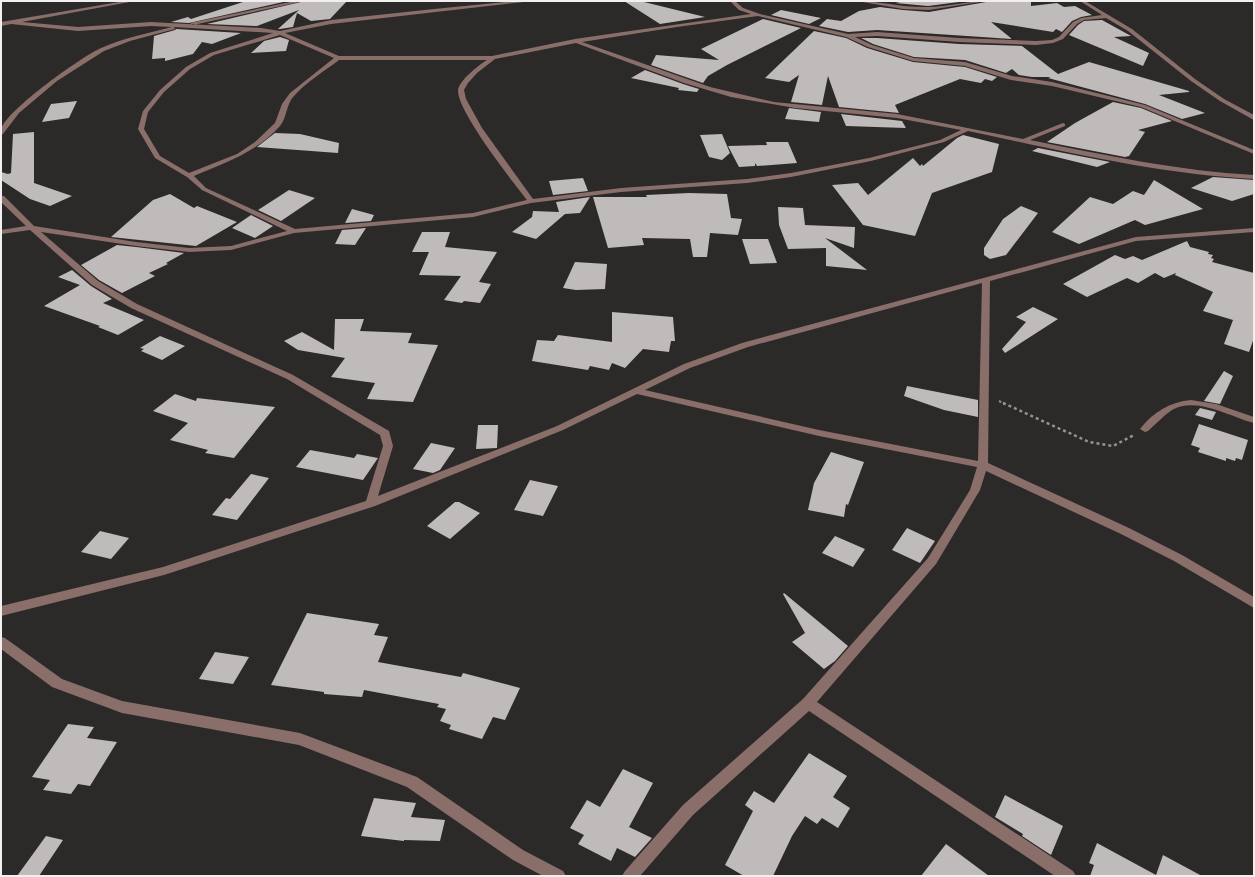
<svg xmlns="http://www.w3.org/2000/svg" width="1255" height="877" font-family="Overpass,sans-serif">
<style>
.building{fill:#bfbbbb}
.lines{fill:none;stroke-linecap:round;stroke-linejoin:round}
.path-far1{stroke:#949292;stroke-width:2;stroke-dasharray:2.5 2.5;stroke-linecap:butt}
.path{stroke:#949292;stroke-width:2.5;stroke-dasharray:3 3;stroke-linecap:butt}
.minor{fill:#896e6a;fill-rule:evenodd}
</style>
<rect width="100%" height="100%" fill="#2c2929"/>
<!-- building -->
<path class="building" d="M246,1h42l-99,22 -18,-1 17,-5 3,2z
M305,1h42l-17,18 -19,2 -14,-8 -4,14 -13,2h-2l21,-19 -42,16 -50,-2z
M624,1h16l65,16 -45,7z
M906,1h61l-39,5 -33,-3z
M987,1h44v5l26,-3 7,4 11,-1 17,9 -11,2 -9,4 -10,11 -6,-3 -3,3 -62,-10 21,17 -135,-9 -29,2 -29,-6 8,-7 14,2 18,-10 21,-4 23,3 26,2 57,-10z
M781,10l40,8 -12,6 -38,-9z
M763,19l38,9 -74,37 -19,11 -5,7 -52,-18 5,-10 63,5 -18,-11z
M1102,20l29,16 -17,1 35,16 -6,13 -74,-31 9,-10 6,-4z
M176,29l65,4 -29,11 -10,-2 -9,12 -28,7v-3l-13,1 2,-23 21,-6z
M814,31l32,7 21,10 46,14 52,5 32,10 -5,4 -7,-2 -4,4 -21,-4 -65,26 4,8 -60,-6 -11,-31 -6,29 -31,-3 8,-27 -10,7 -24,-4z
M280,37l9,3 -3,11 -35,2 13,-12z
M861,38h16l82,6 63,2 36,28 31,-12 100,29v1l-30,3 46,18 -23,6 -37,-15 -97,-26 3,-1h-19l-13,-2 -7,-6 -6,4 -41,-13 -51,-3 -41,-13z
M645,70l38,14 16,5 -2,3 -19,-2 1,-2 -48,-10z
M77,101l-8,17 -27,4 9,-18z
M1113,102l28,6 31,13 -34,9 7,2 -16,24 -4,1 -78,-15 28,-19z
M789,108l32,4 -2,10 -34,-3z
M841,114l61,7 4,7 -60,-2z
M34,132v51l38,13 -22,10 -20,-7 -29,-19v-8l7,2 3,-1 2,-39z
M275,133l25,1 39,9 -1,10 -81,-6z
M722,134l8,19 -8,7 -13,-3 -9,-22z
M963,135l36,9 -7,28 -60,21 -17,43 -52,-11 -31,-40 26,-2 10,12 45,-37 7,8 2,-2 1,2 34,-28z
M766,142h22l9,21 -40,3 -2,-3v3l-16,1 -11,-21 39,-1z
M1038,148l72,14 -13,5 -65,-16z
M1213,177l41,3v14l-22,7 -41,-13z
M583,178l5,13 -35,4 -4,-14z
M1154,180l49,29 -58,16 -10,-5 -56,24 -27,-12 38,-35 23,7 20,-13 11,4z
M289,190l26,8 -34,23 -23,-11z
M689,193l38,1 4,24 11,1 -4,16 -28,-2 -3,24h-14l-3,-18 -48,-1 2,7 -36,3 -15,-51h54l-1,-2z
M170,194l24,14 3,-2 40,16 -41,24 -85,-9 42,-37z
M590,197l-10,16 -15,1 -29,25 -24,-7 20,-15 1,-6 26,1 -3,-10z
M1021,206l17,7 -32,42 -16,4 -6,-4v-7l19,-29z
M778,207l25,1 2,17 50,2 -1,21 -29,-10 42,32 -41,-4v-18l-38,1 -9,-24z
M352,209l22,6 -3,6 -26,2z
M251,215l22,11 -18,12 -23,-10z
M366,228l-11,17 -20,-1 7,-14z
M422,232h28l-5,15 52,5 -18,30 12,2 -11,19 -16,-2 -2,2 -18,-3 17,-24 -42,-1 10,-23h-17z
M742,239h26l9,24 -27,1z
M1187,241l3,6 19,5 -1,2 5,1 -2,3 3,1 -2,3 42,11v65l-5,14 -25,-8 9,-24 -30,-9 10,-19 -38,-17 1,-2 -12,5 -9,-5 -17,10 -11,-5 -40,19 -24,-13 52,-29 10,4 8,-3 9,4z
M117,245l19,2 48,6 -18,10 2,1 -19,9 6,3 -33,17 -23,-13 -18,-15z
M575,262l32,2 -2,25 -29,1 -13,-2z
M72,270l19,16 21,13 -9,4 41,17 -26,15 -20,-8 2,-1 -56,-20 36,-21 -22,-8z
M1033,307l25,12 -53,34 -3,-4 24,-27 -10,-5z
M612,312l61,5 2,24h-4l-2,11 -26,-3 -18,19 -13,-5 -3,7 -19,-4 -2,4 -56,-9 5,-21 17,1 4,-6 54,7z
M335,319h29l-4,12 52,2 -4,10 30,2 -25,57 -46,-3 8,-16 -44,-6 14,-19 -47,-8 -14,-9 18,-9 32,18z
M160,336l25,10 -23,14 -21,-9 3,-2 -4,-1z
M1224,371l9,5 -13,28 -16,-3z
M907,386l71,14v17l-34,-7 -40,-14z
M175,394l21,7 1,-3 78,9 -41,51 -29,-5 3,-3 -38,-10 18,-17 -35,-12z
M1200,408l16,4 -4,8 -17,-5z
M1199,424l49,16 -6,20 -6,-2 -1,3 -9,-3v3l-28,-9 2,-4 -9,-3z
M478,425h20l-1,23 -21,1z
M431,443l24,5 -15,22 -7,3 -20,-4z
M310,450l44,8 3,-4 21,4 -15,22 -67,-13z
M831,452l33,10 -16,43 -2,-1 -2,13 -36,-7 6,-27z
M251,474l18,4 -32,42 -25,-5 14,-17 4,1z
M530,480l28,6 -15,30 -29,-6z
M455,502h4l21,11 -30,26 -23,-13z
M907,528l28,13 -15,22 -28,-13z
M100,531l29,7 -18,21 -30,-7z
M835,536l30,13 -12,18 -31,-14z
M784,593l64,53 -13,15 -11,8 -32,-27 13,-9 -22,-39z
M307,613l72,11 -5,11 14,2 -10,25 83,15 2,-4 57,15 -15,32 -12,-3 -11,22 -33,-10 2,-4 -11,-4 6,-12 -9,-2 2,-3 -75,-14 -2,7 -38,-3v-2l-53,-7z
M215,652l34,5 -16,27 -34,-5z
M68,724l26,3 -7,11 30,4 -27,44 -12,-2 -7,10 -28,-4 7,-10 -18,-3z
M809,753l38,23 -14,21 17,11 -12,20 -16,-10 -5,6 -12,-8 -13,20 -19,40h-29l-19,-11 28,-54 -8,-6 9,-14 20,12z
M623,769l30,14 -24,44 23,11 -17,19 -18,-9 -6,13 -33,-17 6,-9 -14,-7 17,-28 13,7z
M1005,795l58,31 -12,29 -29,-19 1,-2 -28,-17z
M374,798l42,5 -5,14 34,3 -5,21 -36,-1v1l-43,-5z
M46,836l17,4 -24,36h-22z
M1097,843l59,32 7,-20 39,21h-112l4,-11 -5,-2z
M946,844l43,32h-68z"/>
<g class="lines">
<!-- path-far1 -->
<path class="path-far1" d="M999,401l6,3"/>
<!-- path -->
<path class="path" d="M1003,403l86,39 24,4 21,-11"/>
<!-- minor -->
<path class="minor" d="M125,1h10l-113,21 56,5 73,-5 110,6 19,3 51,-11 103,-11 81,-8h18l-202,23 -46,9 54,23h153l83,-17 48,-7 128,-18 -12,-4 -9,-9h5l8,7 17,6 88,20 29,-2 82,6 77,3 16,-1 7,-3 14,-15 8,-4 21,-3 -22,-14h5l47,28 63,50 29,20 30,16v5l-2,-1 -32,-18 -29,-20 -63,-50 -22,-13 -22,2 -7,4 -14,15 -10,4 -17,2 -77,-3 -82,-6 -22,1 17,8 42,13 51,4 47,14 40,6 93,23 109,45v4l-113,-47 -89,-21 -41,-6 -46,-14 -52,-5 -45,-14 -22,-10 -88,-21 -81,11 -95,15 128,45 64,15 123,12 126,25 40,-16 2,1v2l-35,14c75,15 148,31 224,35v4c-97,-5 -191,-28 -286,-48l-24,11 -73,19 -80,16 -44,6 -126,9 -90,11 -58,14 -179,16 -63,17 -42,2 -53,-6 -95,-14 57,49 39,23 156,71 96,56 4,15 -15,50 179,-70 127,-62 58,-21 394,-106 118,-9v4l-118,9 -146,40 -2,182 141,65 53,27 72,42v11l-80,-47 -53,-27 -135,-63 -6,19 -44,74 -119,138 256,169 3,5h-21l-246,-165 -116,104 -53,61h-18l3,-5 58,-66 120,-106 125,-141 42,-68 7,-23 -158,-31 -182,-42 -74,36 -188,76 -211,69 -163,41v-10l162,-39 203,-66 17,-55 -3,-11 -93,-56 -156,-71 -39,-23 -62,-55 -29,4v-4l25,-4 -25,-24v-6h3l30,30 102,16 53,6 42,-2 56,-15 -85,-41 -15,-13 -32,-19 -17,-29 5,-18 17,-21 26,-23 24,-14 63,-20 -99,-6 1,2 -45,12 -26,10 -47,30 -38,32 -16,21 -2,1c0,-2 -1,-4 0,-6 7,-20 80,-72 100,-81 23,-10 47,-15 71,-21l-21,-1 -73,5 -67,-7 -10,2v-4zM280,35l54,23 -44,35 -8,11 -7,19 -20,19 -18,12 -48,19 -29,-17 -16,-27 4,-17 16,-20 26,-23 24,-14zM576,43l108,40 47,14 64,11 102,10 64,12 -21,10 -71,18 -78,15 -44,6 -126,9 -88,11 -51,-71 -16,-29 -2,-9 4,-7 9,-10 18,-14zM339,60h148c-8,5 -29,21 -29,31 0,21 54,90 69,109l-54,13 -178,16 -89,-41 -12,-12c31,-13 63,-24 86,-50 7,-8 6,-22 14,-30 11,-13 32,-26 45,-36zM982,283l-4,178 -159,-31 -174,-40 45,-22 58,-21z
M295,1h9l-111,24 -3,-2z
M857,1c23,0 47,7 71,6 19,0 39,-6 58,-6l-57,9 -26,-1z
M1191,400l25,4 38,13v6c-24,-6 -57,-27 -82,-13 -9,6 -16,14 -24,21l-3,1 -5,-3c13,-17 30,-27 51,-29z
M1,637l4,1 57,41 60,22 178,32 117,44 106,73 40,21 3,5h-23l-30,-16 -106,-73 -108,-42 -177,-32 -70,-26 -51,-38z"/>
</g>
<!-- border -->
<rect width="1255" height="877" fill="none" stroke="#f1efef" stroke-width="4"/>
</svg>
